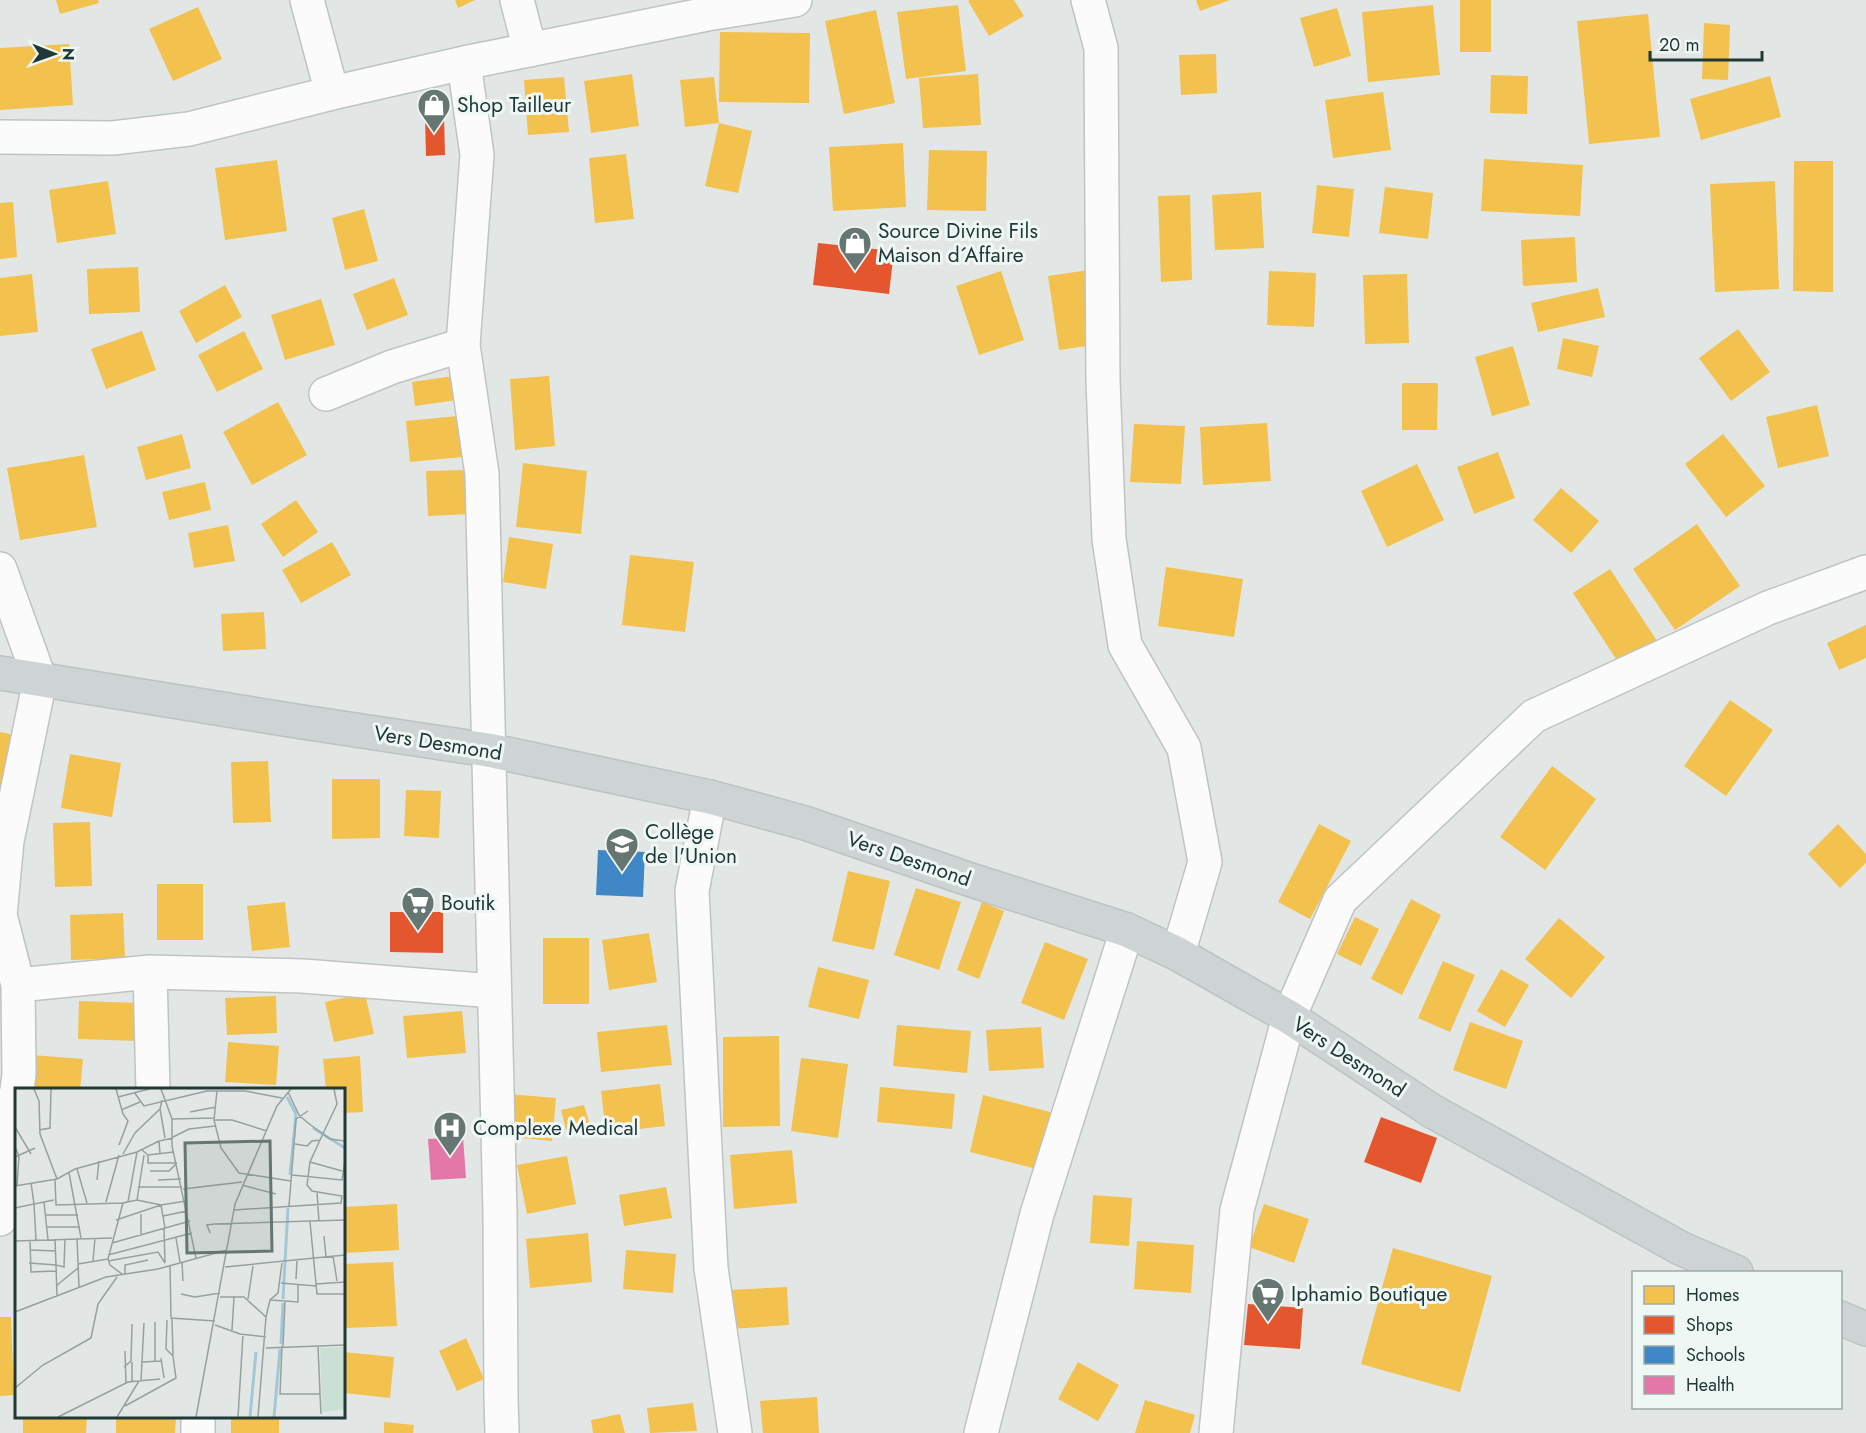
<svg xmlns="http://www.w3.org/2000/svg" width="1866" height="1433" font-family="Jost,sans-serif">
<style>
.homes{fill:#f2c14e}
.shops{fill:#e4572e}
.schools{fill:#3f88c5}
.health{fill:#e377a8}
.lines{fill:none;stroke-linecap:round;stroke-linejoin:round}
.minor-casing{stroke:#bfc4c2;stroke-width:36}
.major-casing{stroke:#bcc3c2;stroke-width:36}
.minor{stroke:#fbfbfb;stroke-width:33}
.major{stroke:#cdd4d3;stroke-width:33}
.labels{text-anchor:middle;stroke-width:6;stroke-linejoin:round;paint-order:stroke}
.poi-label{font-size:21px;fill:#213936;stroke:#eff7f4;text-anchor:start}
.street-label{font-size:21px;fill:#213936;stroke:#eff7f4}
.inset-river{fill:none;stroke:#a3c8d5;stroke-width:3}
.inset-road{fill:none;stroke:#95a19f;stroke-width:1.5}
.view{fill:#657673;fill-opacity:0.15;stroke:#657673;stroke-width:3}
.inset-edge{fill:none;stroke:#213936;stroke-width:3}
</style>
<rect width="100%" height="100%" fill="#e2e7e5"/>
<!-- homes -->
<path class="homes" d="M56,0h42l1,3 -39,11z
M455,0h20l-17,8z
M970,0h44l10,16 -35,20 -21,-35z
M1196,0h34l-30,11z
M1460,0h31v52h-31z
M958,5l8,66 -60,8 -9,-67z
M1433,5l7,70 -72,7 -6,-70z
M198,7l24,52 -49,22 -24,-52z
M1337,8l14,48 -37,11 -14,-49z
M876,10l19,93 -51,11 -19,-93z
M1648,14l12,123 -71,7 -12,-123z
M1704,23l26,2 -2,55 -26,-1z
M720,32l90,1 -1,70 -90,-1z
M69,44l4,61 -73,5v-62z
M1216,54l1,39 -36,2 -2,-40z
M632,74l7,52 -48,7 -7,-52z
M978,74l3,51 -58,3 -4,-50z
M1491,75l37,1 -1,38 -37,-1z
M1770,76l11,41 -80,23 -11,-41z
M564,77l5,55 -41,3 -4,-55z
M714,77l5,46 -34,4 -5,-47z
M1383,92l8,58 -58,8 -8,-58z
M719,123l33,8 -14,62 -33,-7z
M903,143l3,64 -73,4 -4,-64z
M929,150l58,1 -1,60 -59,-1z
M626,154l8,65 -39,4 -6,-65z
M1484,159l99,6 -3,51 -99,-5z
M277,160l10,71 -62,9 -10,-72z
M1794,161h39v131l-40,-1z
M108,181l8,53 -59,9 -8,-53z
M1775,181l4,108 -64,3 -5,-108z
M1317,185l37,4 -5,48 -37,-4z
M1385,187l48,6 -5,46 -49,-6z
M1261,192l3,56 -49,2 -3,-55z
M1190,195l2,85 -31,2 -3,-86z
M13,202l4,55 -17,2v-56z
M364,209l14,52 -33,9 -13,-52z
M1575,237l2,45 -54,4 -2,-46z
M138,267l2,45 -51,2 -2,-45z
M1089,270l11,74 -41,6 -11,-74z
M1001,271l23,69 -45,15 -23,-69z
M1269,271l47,2 -2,54 -47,-2z
M32,274l6,58 -38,4v-58z
M1407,274l2,69 -44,1 -2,-69z
M394,278l14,37 -41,15 -14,-36z
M225,285l17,32 -46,26 -17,-32z
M1598,288l7,29 -67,15 -7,-29z
M321,299l14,46 -50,15 -14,-45z
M1738,329l32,43 -39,29 -32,-43z
M142,331l14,39 -50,19 -15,-40z
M244,331l19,38 -46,23 -19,-37z
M1563,338l36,8 -7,31 -35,-8z
M1513,346l17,59 -38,11 -17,-59z
M460,375l4,24 -49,7 -3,-24z
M549,376l6,70 -40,4 -5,-71z
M1402,383h36l-1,47h-35z
M278,402l29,53 -55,30 -29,-53z
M1817,405l12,51 -51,12 -12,-51z
M468,415l4,41 -62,6 -4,-41z
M1267,423l4,58 -68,4 -3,-58z
M1134,424l51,2 -4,58 -51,-2z
M182,434l9,34 -45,12 -9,-33z
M1723,434l42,52 -39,31 -41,-53z
M1498,452l17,46 -41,16 -17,-47z
M84,455l13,72 -77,13 -13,-72z
M523,463l64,8 -6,63 -65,-7z
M1417,464l27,56 -57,27 -26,-56z
M469,470l2,44 -43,2 -2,-45z
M205,482l6,28 -42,10 -7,-28z
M1561,488l38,33 -28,32 -38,-33z
M296,500l22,32 -35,25 -22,-33z
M1697,524l43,62 -65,44 -42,-61z
M228,525l7,36 -41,7 -6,-35z
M509,537l44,7 -7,45 -43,-7z
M332,542l19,33 -50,28 -19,-33z
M630,555l64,7 -9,70 -63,-7z
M1166,567l77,12 -9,58 -76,-11z
M1610,569l47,72 -37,24 -47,-72z
M264,612l2,37 -43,2 -2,-37z
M1866,625v33l-27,12 -12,-27z
M1730,700l43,30 -47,66 -42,-30z
M0,732l15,3 -15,64z
M70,754l51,9 -9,54 -51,-9z
M268,761l3,61 -38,1 -2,-61z
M1552,766l44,33 -51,71 -45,-33z
M332,779h48v59l-48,1z
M406,790l35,1 -2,47 -35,-2z
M90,822l2,64 -37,1 -2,-64z
M1319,824l32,17 -41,78 -32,-17z
M1838,824l28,30v9l-26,25 -32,-34z
M848,871l42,10 -16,69 -42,-9z
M157,884h46v56h-46z
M916,888l45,14 -22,68 -45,-15z
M1411,899l30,16 -39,80 -31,-16z
M285,902l5,45 -38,4 -5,-45z
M982,902l22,9 -25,68 -22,-9z
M123,913l2,45 -54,2 -1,-45z
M1355,917l24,12 -18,37 -24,-12z
M1559,918l46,39 -34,41 -46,-39z
M649,933l8,49 -48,8 -7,-50z
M543,938h46v66h-46z
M1045,942l43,17 -24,61 -43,-17z
M1443,961l32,14 -25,57 -32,-14z
M818,967l51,13 -10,39 -51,-12z
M1501,969l28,16 -24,42 -28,-16z
M365,993l9,41 -40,8 -9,-40z
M276,996l1,37 -50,2 -2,-37z
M79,1001l61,2 -1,38 -61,-2z
M462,1011l4,42 -59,5 -4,-42z
M1470,1022l53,19 -17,48 -53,-19z
M667,1025l5,40 -71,7 -4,-40z
M897,1025l74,6 -4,42 -74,-7z
M1041,1027l3,41 -55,3 -3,-41z
M779,1036l1,90 -57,1v-90z
M228,1042l51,4 -3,39 -51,-3z
M32,1055l51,4 -3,31h-51z
M360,1056l3,56 -19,1v-23h-18l-3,-31z
M801,1058l47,6 -10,74 -47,-7z
M660,1084l5,42 -59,7 -5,-42z
M880,1087l75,7 -3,35 -75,-7z
M508,1094l48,4 -4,43 -48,-5z
M983,1095l71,18 -13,57 -71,-18z
M584,1105l6,20 -24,5 -5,-20z
M792,1150l5,53 -63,6 -4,-54z
M567,1156l9,48 -49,10 -10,-49z
M666,1187l6,31 -48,8 -5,-31z
M1093,1195l39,3 -3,48 -39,-3z
M397,1204l2,46 -55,3v-46z
M1264,1204l45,15 -15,44 -45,-16z
M588,1233l4,49 -62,6 -4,-49z
M1137,1241l57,4 -3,48 -57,-4z
M1393,1248l99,28 -32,116 -99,-28z
M626,1250l50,4 -3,39 -50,-4z
M393,1262l4,64 -51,2 -2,-64z
M787,1287l2,38 -58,4 -3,-39z
M0,1317h11l3,78 -14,1z
M466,1338l18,41 -27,12 -18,-40z
M344,1352l50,5 -4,41 -46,-5z
M1078,1362l41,23 -21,36 -40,-22z
M817,1397l2,36h-56l-3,-32z
M1145,1400l50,15 -5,18h-55z
M693,1403l4,28 -47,2 -3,-25z
M620,1414l5,19h-32l-2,-13z
M23,1416h64l-1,17h-63z
M116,1416h60l-1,17h-59z
M231,1416h48v17h-48z
M384,1422l30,3 -1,8h-29z"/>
<!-- shops -->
<path class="shops" d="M444,116l1,39 -19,1 -1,-39z
M818,243l76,8 -5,43 -76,-9z
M390,912h53v41l-53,-1z
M1381,1117l56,21 -16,45 -57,-21z
M1248,1304l55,4 -3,41 -56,-4z"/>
<!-- schools -->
<path class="schools" d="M598,850l47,2 -2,45 -47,-2z"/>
<!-- health -->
<path class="health" d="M463,1137l3,41 -35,2 -3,-41z"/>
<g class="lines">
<!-- minor casing -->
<g class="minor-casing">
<path id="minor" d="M307,0l25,93
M517,0l13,50
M1088,0l13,48 2,332 6,159 16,106 59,103 21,114 -27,92
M0,137l113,1 76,-9 143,-36 132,-30 243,-49 88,-14
M463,345l14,-190 -13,-92
M326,394l66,-27 71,-22 19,129 18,739 1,186 1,34
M0,569l40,111 -33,161 -7,74 18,70 132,-13 153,4 191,15
M710,797l-18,94 19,377 24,165
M150,972l3,118
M17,1090l2,-16 -1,-89
M0,1219l16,-125
M198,1433v-17
M981,1433l56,-219 90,-284
M1216,1433l21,-223 52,-193 51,-117 194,-184 234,-108 98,-36"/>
</g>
<!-- major casing -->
<g class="major-casing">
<path id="major" d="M0,673l296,48 192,29 222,47 95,26 166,57 156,50 51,24 111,63 143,94 250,138 54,23
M1840,1318l26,11"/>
</g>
<!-- minor -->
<use href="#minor" class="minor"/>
<!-- major -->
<use href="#major" class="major"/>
</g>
<!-- icons -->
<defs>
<g id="shop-pin" transform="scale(1.725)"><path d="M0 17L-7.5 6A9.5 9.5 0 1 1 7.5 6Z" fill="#657673" stroke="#eff7f4"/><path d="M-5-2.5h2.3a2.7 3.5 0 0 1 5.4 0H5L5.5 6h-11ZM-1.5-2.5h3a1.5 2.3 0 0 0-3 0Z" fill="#fff"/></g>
<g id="school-pin" transform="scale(1.725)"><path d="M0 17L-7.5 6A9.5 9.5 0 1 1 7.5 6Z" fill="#657673" stroke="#eff7f4"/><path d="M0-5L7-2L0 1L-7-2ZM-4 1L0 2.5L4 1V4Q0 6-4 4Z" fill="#fff"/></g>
<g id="supermarket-pin" transform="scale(1.725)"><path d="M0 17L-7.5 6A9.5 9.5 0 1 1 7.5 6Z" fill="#657673" stroke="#eff7f4"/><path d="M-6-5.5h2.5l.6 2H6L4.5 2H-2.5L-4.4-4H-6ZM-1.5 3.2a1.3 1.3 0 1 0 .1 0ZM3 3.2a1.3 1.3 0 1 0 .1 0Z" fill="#fff"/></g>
<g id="hospital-pin" transform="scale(1.725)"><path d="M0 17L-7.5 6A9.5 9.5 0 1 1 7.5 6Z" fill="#657673" stroke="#eff7f4"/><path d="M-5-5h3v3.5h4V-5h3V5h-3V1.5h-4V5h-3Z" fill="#fff"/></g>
</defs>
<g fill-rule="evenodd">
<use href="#shop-pin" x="434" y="105"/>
<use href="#shop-pin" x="855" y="243"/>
<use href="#school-pin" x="622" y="844"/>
<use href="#supermarket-pin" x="418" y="903"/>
<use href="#hospital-pin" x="450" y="1128"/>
<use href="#supermarket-pin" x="1268" y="1294"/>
</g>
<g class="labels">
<!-- poi labels -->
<g class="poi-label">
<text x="457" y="112">Shop Tailleur</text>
<text x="878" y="238">Source Divine Fils<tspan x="878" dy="24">Maison d´Affaire</tspan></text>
<text x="645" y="839">Collège<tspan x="645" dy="24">de l'Union</tspan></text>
<text x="441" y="910">Boutik</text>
<text x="473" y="1135">Complexe Medical</text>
<text x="1291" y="1301">Iphamio Boutique</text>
</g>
<!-- street labels -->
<g class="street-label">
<text transform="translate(438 743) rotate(9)" y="7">Vers Desmond</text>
<text transform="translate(909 859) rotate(19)" y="7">Vers Desmond</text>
<text transform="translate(1349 1057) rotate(33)" y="7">Vers Desmond</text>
</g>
</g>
<!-- overview -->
<g transform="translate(15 1088)">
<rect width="330" height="330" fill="#e2e7e5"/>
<path d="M330,259v62l-23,3 -2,-64z" fill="#cbe0d4"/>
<path class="inset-river" d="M272,9l9,17M298,40l32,20M275,87l6,-61M268,211l5,-91M266,256l2,-41M235,329l6,-65M259,329l6,-68"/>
<path class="inset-road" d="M19,1l5,12 1,33 17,45M101,1l7,25 5,7 -9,24M146,1l11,30v27l24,112M202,3l-3,29h18l35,11M119,4l10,14 63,-15h38l37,7M273,4l11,23 9,8 22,16 15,2M103,9l31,-8M147,12l-2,9 5,29M106,22l19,-8M175,24l26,-5M157,31l43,-1M199,32l7,28 18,25 52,8M0,39l16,27M24,42l11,-2 1,-39M158,49l16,-8 26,-3M280,56l12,2 5,-5 8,-1 17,-36 -3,-15M0,59l4,9 -2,30M127,62l6,5v8h29M108,66l12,-21 25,-24M145,66l-1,-13 14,-3M133,67l26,-3M0,69l20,-9M295,74l32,9M62,81l10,34M135,83h19l8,-8M54,85l12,65M277,87l50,5 3,-20M40,92l1,25 67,-2M82,92l2,-19M143,92l23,-1M227,97l34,9M0,98l42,-7 18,-10 62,-17 22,-11M123,99h44M168,101l59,-7M302,104l2,30M122,112l7,-45M29,114l4,38M91,114l13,-47M113,114l9,-50M274,118l7,-87 12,-8M0,120l19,-4 -3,-21M219,122l107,-7 1,-7 -30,-5 -5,-6 3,-23 10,-22M126,126v21M30,127h33M148,128l24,-5M101,132l45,-15 4,23M295,134l7,72h28M31,139h34M149,140l1,35M195,145l-3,-8 8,-1 130,-4M309,148l2,21M62,150l2,49M161,150l4,24M40,151l1,26 8,2 1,-28M15,152l1,32 25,-1M21,152l-2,-36 20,-4M0,153l97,-3M97,155l78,-22M15,162l26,1M93,167l84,-22M318,168l4,25M78,173l2,-23M93,173l50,-9 7,11M167,174l1,19M14,175l27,2 1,31M63,176l30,-5M155,177l1,53 44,3M210,179l120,-12M107,186l-12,-9 -2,-6 15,-56 14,-3 24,5 25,-4M110,186v-9l23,-5M281,191l1,-18M266,195l35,3M301,196l29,-2M41,198l22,-18M166,206l14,3 25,-4M205,209h24l22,20M233,211l5,-33M256,212l27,2v-17M0,224l91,-35 52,-8 69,-19M157,231l1,36M200,237l25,9 26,3M217,242l2,-33M267,258l-2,48h40l1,20M268,258l2,-44M303,258l2,48M251,260l79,-3M110,263l1,32M146,270l3,20M140,273v-39M117,274v20M127,274l19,-1M109,279l7,-6 1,-37M126,293l3,-58M0,300l28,-23 48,-27 7,-34 19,-27M110,318l51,-28 -3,-22 -7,-7 1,-29M43,329l70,-35 32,-3M102,329l22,-36M181,329l39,-213 42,-98 14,-17M223,329l5,-83M243,329l8,-100 4,-17 8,-7 4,-30"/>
<path class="view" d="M255,53l2,110 -85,2 -2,-110z"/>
<rect width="330" height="330" class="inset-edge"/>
</g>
<!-- legend -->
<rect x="1632" y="1271" width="210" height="138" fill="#eff7f4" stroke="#9daba8" stroke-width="1.5"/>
<rect x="1644" y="1286" width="30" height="18" fill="#f2c14e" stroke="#9daba8" stroke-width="1.5"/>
<text x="1686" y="1301" font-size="18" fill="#213936">Homes</text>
<rect x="1644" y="1316" width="30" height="18" fill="#e4572e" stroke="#9daba8" stroke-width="1.5"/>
<text x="1686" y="1331" font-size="18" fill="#213936">Shops</text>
<rect x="1644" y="1346" width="30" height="18" fill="#3f88c5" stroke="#9daba8" stroke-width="1.5"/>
<text x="1686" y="1361" font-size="18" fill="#213936">Schools</text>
<rect x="1644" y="1376" width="30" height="18" fill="#e377a8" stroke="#9daba8" stroke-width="1.5"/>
<text x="1686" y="1391" font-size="18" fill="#213936">Health</text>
<!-- north arrow -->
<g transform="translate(54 54) rotate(91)" stroke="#eff7f4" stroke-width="4.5" paint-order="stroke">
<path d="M0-4.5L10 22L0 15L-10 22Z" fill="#213936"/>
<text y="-9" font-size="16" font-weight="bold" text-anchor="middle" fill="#213936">N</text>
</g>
<!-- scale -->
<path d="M1650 51v9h112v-9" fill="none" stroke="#213936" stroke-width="3"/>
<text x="1659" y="51" font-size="18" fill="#213936" stroke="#eff7f4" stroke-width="4.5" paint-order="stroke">20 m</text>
</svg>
